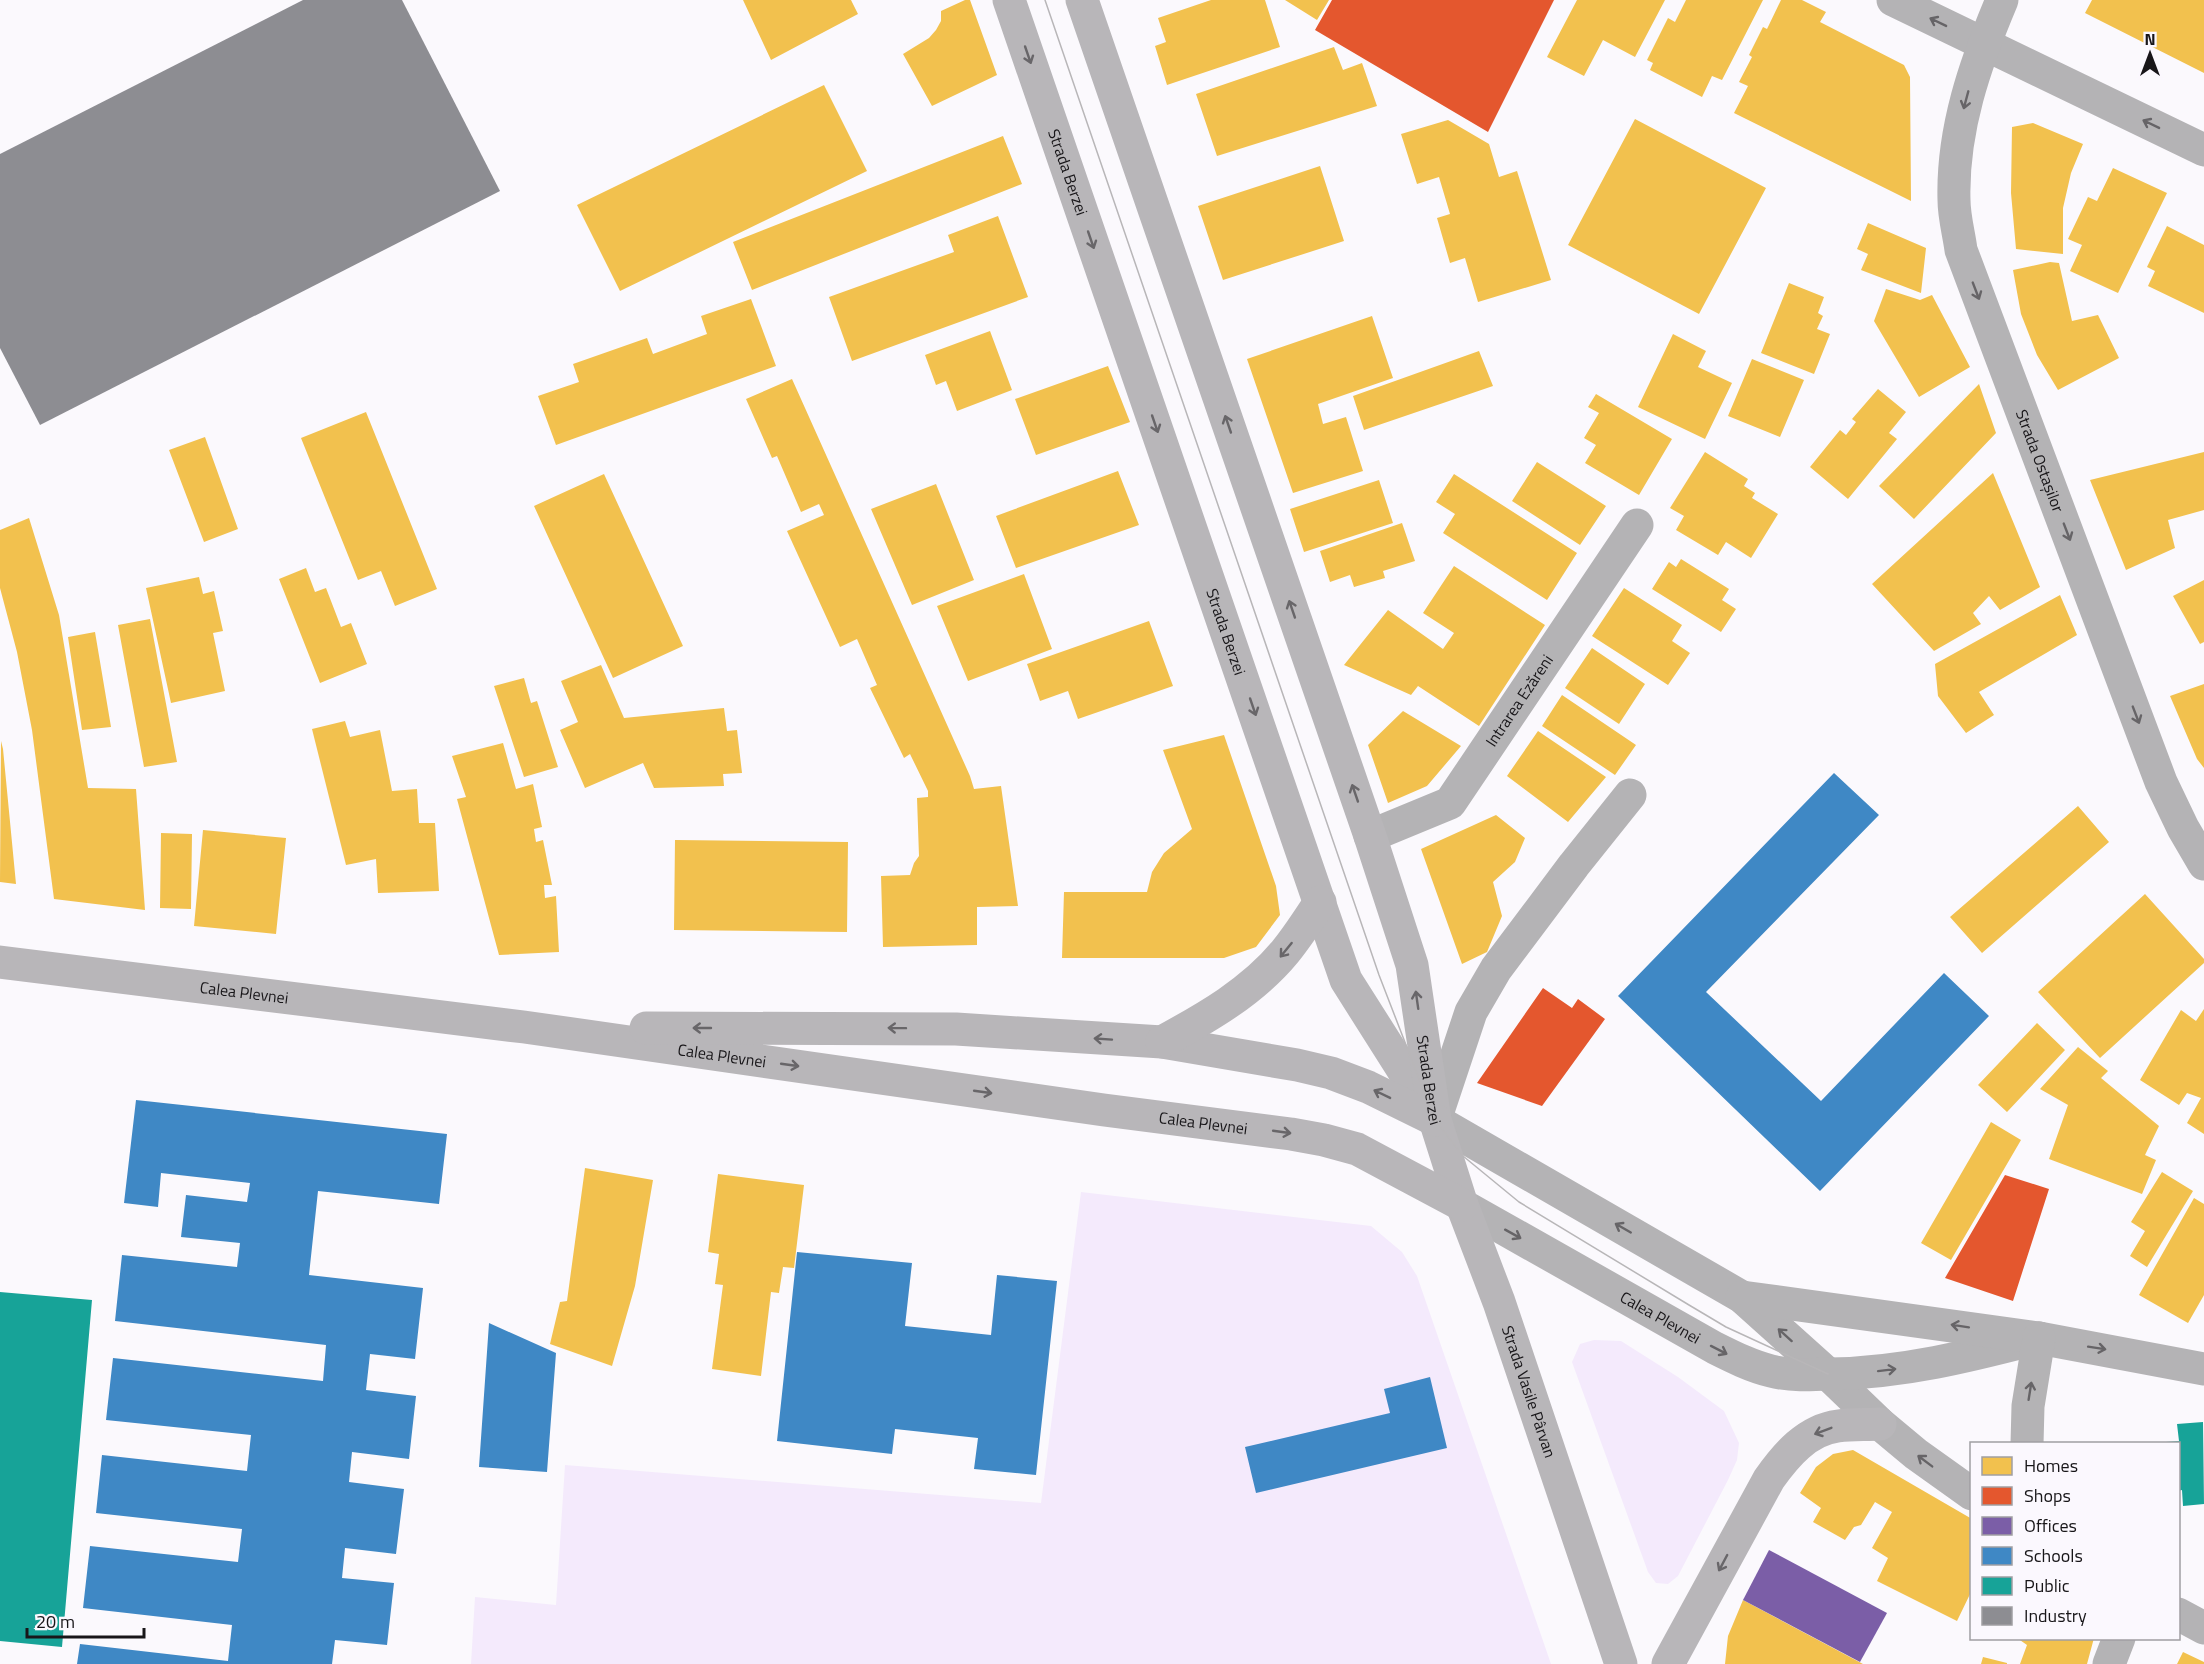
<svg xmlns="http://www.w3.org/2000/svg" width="2204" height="1664" font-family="'Titillium Web',sans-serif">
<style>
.green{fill:#f4eafc}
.homes{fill:#f2c14e}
.shops{fill:#e4572e}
.offices{fill:#7b5ea7}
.schools{fill:#3f88c5}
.public{fill:#17a398}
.industry{fill:#8d8d92}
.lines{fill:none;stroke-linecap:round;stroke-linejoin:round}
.minor{stroke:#b4b3b5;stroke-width:33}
.major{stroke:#b8b6b9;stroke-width:33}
.tram{stroke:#b8b6b8;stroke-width:1.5}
.oneway{stroke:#666467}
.oneway2{stroke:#686669}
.labels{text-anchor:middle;stroke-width:6;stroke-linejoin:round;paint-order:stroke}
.street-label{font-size:16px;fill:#181619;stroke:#fbf8fe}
</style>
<rect width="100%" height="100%" fill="#fbf9fd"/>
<!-- green -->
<path class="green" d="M1081,1192l290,34 31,26 15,24 134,388h-1080l4,-67 81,8 9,-140 476,38z
M1594,1340l27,1 57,36 46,34 15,32 -2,17 -9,20 -50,96 -10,8 -12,-1 -8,-11 -76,-210 8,-18z"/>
<!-- homes -->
<path class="homes" d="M743,0h108l7,14 -87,46z
M965,0h5l27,75 -65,31 -29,-52 26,-16 7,-8 5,-9v-10z
M1211,0h54l15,47 -113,38 -12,-39 11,-4 -8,-24z
M1285,0h44l-12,20z
M1577,0h88l-30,57 -32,-17 -19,36 -37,-19z
M1686,0h77l-41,80 -10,-4 -10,21 -52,-27 3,-7 -6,-3 21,-42 7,4z
M1781,0h21l24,12 -6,10 84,43 6,12 1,124 -177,-88 14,-27 -9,-4 13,-25 -3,-2 14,-28 4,2z
M2092,0h112v73l-119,-60z
M1334,47l9,23 19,-7 15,43 -160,50 -21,-62z
M824,85l43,86 -247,120 -43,-86z
M1635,119l131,69 -67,126 -131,-69z
M1448,120l41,24 10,33 18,-6 34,109 -73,22 -13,-44 -15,5 -13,-45 13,-4 -11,-37 -22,7 -16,-50z
M2033,123l50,21 -12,29 -8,35v46l-47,-5 -5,-56 1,-66z
M1003,136l19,48 -270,106 -19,-48z
M1320,166l24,75 -121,39 -25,-74z
M2113,168l54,25 -49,100 -48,-22 12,-26 -14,-6 20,-42 9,4z
M998,216l30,81 -176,64 -23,-64 125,-45 -6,-17z
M1868,223l58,25 -5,45 -60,-23 7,-16 -11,-5z
M2167,226l37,19v68l-56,-27 7,-15 -8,-4z
M2050,262l9,1 13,58 26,-6 21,43 -61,32 -21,-35 -16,-41 -8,-44z
M1789,283l35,14 -6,16 5,3 -6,13 13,5 -16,40 -53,-21z
M1886,289l34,11 12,-5 38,72 -51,30 -45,-76z
M751,299l25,67 -220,79 -18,-49 41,-14 -6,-18 74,-26 6,16 54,-20 -6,-18z
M1372,316l21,62 -75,26 5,20 23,-7 17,54 -70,22 -46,-134z
M990,331l22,59 -55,21 -11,-30 -10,4 -11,-30z
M1673,334l33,17 -8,16 34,16 -27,56 -67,-32z
M1479,351l14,35 -129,44 -11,-34z
M1752,359l52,21 -24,57 -52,-21z
M1108,366l22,56 -94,33 -21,-56z
M792,379l178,397 4,13 27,-3 17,120 -41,1v38l-94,2 -2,-71 29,-1 4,-12 5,-7 -2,-58 11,-1v-6l-18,-37 -6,4 -34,-70 7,-3 -20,-46 -17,8 -53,-116 37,-16 -5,-11 -18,8 -24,-56 -5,2 -26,-59z
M1979,384l17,49 -82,86 -35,-33z
M1878,389l28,23 -17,21 8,6 -49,60 -38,-32 30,-37 6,5 10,-13 -4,-3z
M1596,394l76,45 -33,56 -54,-32 11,-18 -12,-7 15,-25 -11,-6z
M366,412l71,177 -42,17 -14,-35 -23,9 -57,-142z
M205,437l33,92 -34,13 -35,-92z
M1705,452l43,27 -4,7 11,7 -3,5 26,16 -27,44 -25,-16 -8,13 -42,-25 8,-14 -14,-8z
M2204,452v58l-36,10 7,28 -49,22 -36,-90z
M1537,462l69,44 -26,39 -68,-44z
M1118,471l21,54 -123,43 -20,-52z
M1993,473l47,114 -40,23 -11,-14 -16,17 8,11 -47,27 -62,-67z
M604,474l79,172 -70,32 -79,-172z
M1454,474l123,79 -30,47 -104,-67 12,-19 -19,-12z
M1379,480l14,43 -89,29 -14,-43z
M936,484l38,96 -62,25 -41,-96z
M29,518l30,97 29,173 48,1 9,121 -91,-11 -22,-169 -15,-78 -17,-64v-58z
M1402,523l13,38 -32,10 2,7 -31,9 -4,-12 -20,7 -10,-31z
M1681,559l48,30 -7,11 14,9 -15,23 -69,-43 17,-27 7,5z
M1454,566l91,59 -66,101 -61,-40 -7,9 -67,-30 44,-55 55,39 11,-16 -31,-20z
M306,568l9,24 11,-4 15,39 10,-4 16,41 -47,19 -41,-104z
M1024,574l28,75 -84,32 -31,-75z
M199,577l4,17 11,-3 9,40 -10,2 12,58 -54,12 -25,-115z
M2204,580v62l-4,2 -27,-48z
M1624,588l58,37 -10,16 18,12 -22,32 -76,-49z
M2060,595l17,40 -98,57 15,23 -28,18 -28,-37 -3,-32z
M150,619l27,143 -33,5 -26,-142z
M1149,621l24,65 -95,33 -10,-28 -28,10 -13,-37z
M95,632l16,95 -29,3 -14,-93z
M1592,648l53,36 -26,40 -54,-36z
M601,665l23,53 100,-10 3,23 10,-1 5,43 -19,1 1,12 -70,2 -11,-25 -58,25 -25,-58 18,-8 -17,-41z
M524,678l7,25 6,-2 21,66 -34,10 -30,-91z
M2204,684v84l-7,-9 -27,-63z
M1562,695l74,50 -21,30 -73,-49z
M1403,711l58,35 -34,40 -39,17 -20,-58z
M345,721l5,16 30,-7 12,61 25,-2 2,34h16l4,68 -61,2 -2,-34 -30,6 -34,-136z
M1538,731l68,46 -38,45 -61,-46z
M1224,735l52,151 4,29 -24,32 -32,11h-162l2,-66h83l5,-20 12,-19 28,-24 -29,-79z
M1,741l2,8 13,135 -16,-2z
M503,743l13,46 17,-5 9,43 -8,2 2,13 7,-2 9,45h-8l1,13 11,-2 3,56 -60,3 -42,-156 9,-2 -14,-41z
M2078,806l31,36 -127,111 -32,-36z
M1496,815l29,23 -10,24 -22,20 9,34 -15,36 -25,12 -41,-115z
M203,830l83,8 -10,96 -82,-8z
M161,833l31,1 -1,75 -31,-1z
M675,840l173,2 -1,90 -173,-2z
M2145,894l59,65v4l-104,95 -62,-66z
M2204,1009v125l-17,-11 14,-25 -14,-5 -8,12 -39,-25 41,-70 15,11z
M2037,1023l28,27 -58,62 -29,-27z
M2078,1047l30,24 -7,7 58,48 -14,29 11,5 -14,34 -93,-35 19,-54 -28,-16z
M1991,1122l30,18 -70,120 -30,-17z
M585,1168l68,12 -18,106 -23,80 -62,-22 10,-42 7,-1z
M2162,1172l31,19 -46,76 -17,-11 15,-25 -14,-9z
M718,1174l86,11 -10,83 -11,-1 -4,26 -8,-1 -10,84 -49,-7 11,-84 -8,-1 4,-30 -11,-2z
M2194,1198l10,6v91l-16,28 -49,-28z
M1853,1450l119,69v71l-15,31 -80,-40 11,-23 -16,-10 20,-36 -17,-10 -14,23 -7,2 -9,13 -32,-18 8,-14 -21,-15 16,-26 17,-13z
M1743,1600l120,64h-138l3,-28z
M2017,1638h77l-7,26h-67l7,-19z
M2183,1652l21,10v2h-27z
M1983,1657l24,6v1h-26z"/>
<!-- shops -->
<path class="shops" d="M1332,0h222l-66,132 -173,-102z
M1543,988l29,20 6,-9 27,20 -63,87 -65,-23z
M2005,1175l44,14 -36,112 -68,-23z"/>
<!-- offices -->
<path class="offices" d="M1769,1550l118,63 -27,49 -117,-62z"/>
<!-- schools -->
<path class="schools" d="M1834,773l45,42 -173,177 115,109 123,-128 45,43 -169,175 -202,-195z
M136,1100l311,34 -8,70 -121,-13 -9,84 114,13 -8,71 -45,-5 -4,36 50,6 -7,63 -57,-7 -3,30 55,7 -8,65 -51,-6 -3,30 52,5 -7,62 -52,-5 -3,24h-255l3,-20 148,17 4,-36 -149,-17 7,-62 148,16 4,-33 -146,-16 6,-58 145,16 4,-36 -145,-15 7,-62 210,23 3,-36 -211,-24 7,-66 115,12 3,-24 -59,-6 5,-42 61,7 3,-19 -89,-10 -3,34 -34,-4z
M797,1252l115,11 -7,63 86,9 6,-60 60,6 -21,194 -62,-6 4,-31 -83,-9 -3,25 -115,-13z
M489,1323l67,30 -9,119 -68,-5z
M1430,1377l17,71 -191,45 -11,-46 145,-34 -6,-24z"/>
<!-- public -->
<path class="public" d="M0,1292l92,8 -30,347 -62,-6z
M2203,1422l1,82 -21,2 -1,-16 -4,1v-47h-12v-2l13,-1 -2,-17z"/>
<!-- industry -->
<path class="industry" d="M303,0h99l98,191 -460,234 -40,-77v-194z"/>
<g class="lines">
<!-- minor -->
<g class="minor">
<path d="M1893,0l311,150"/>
<path id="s1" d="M2002,0c-27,64 -50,130 -48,200 0,17 5,34 7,50l200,532 22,46 21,36"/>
<path d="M1630,795l-56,70 -78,104 -25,43 -36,108 307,177 86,77 52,50 36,30 56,40"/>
<path id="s2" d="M1370,836l80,-33 187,-278"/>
<path id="s3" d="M1462,1205l253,143c18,9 36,18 56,23 19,5 39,4 59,3 72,-1 140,-18 209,-36"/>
<path d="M1742,1297l297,41 165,31"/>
<path d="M2027,1444l1,-38 11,-68"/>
<path d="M2178,1614l26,14"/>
<path d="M2109,1664l10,-26"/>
</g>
<!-- major -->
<g class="major">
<path id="s4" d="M1009,0l337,980 83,131"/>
<path id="s5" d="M1082,0l288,836 42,129 23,155 27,85 37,97 122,362"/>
<path id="s6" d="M0,962l524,65 580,83 187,24 33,6 33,9 105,56"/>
<path d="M646,1028l310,1 206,13 135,23 34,8 37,14 67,33"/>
<path d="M1162,1042c44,-24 90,-50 123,-90 13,-16 24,-33 35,-50"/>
<path d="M1668,1664l101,-185c17,-24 38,-49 69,-53 14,-2 28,-1 42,-2"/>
</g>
<!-- tram -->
<path class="tram" d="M1045,0l334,975 56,145 28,36 56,46 170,103 37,22 102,47"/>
</g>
<!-- one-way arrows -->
<defs><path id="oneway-shaft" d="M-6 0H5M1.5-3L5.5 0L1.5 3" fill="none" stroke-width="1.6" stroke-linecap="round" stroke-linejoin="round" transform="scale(1.5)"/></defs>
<g class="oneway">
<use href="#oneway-shaft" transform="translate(1938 22) rotate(-154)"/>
<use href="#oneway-shaft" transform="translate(1966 100) rotate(105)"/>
<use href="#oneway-shaft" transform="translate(2151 124) rotate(-154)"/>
<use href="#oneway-shaft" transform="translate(1976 291) rotate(69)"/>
<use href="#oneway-shaft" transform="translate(2067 532) rotate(69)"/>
<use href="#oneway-shaft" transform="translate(2136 715) rotate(69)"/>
<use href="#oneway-shaft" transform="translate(1623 1228) rotate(-150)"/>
<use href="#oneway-shaft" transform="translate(1513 1234) rotate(29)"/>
<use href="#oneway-shaft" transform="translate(1960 1326) rotate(-171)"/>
<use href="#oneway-shaft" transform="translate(1785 1335) rotate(-138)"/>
<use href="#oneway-shaft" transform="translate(2097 1348) rotate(9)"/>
<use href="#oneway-shaft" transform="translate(1719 1350) rotate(27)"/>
<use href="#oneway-shaft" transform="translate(1887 1370) rotate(-7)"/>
<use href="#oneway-shaft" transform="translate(2030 1391) rotate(-81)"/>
<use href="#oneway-shaft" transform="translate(1925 1461) rotate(-143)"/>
</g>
<g class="oneway2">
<use href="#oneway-shaft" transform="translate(1028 55) rotate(71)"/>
<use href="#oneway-shaft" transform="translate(1091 240) rotate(71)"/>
<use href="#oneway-shaft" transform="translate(1155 424) rotate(71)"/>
<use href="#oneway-shaft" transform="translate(1228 424) rotate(-109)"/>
<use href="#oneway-shaft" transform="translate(1292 609) rotate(-109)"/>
<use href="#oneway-shaft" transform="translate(1253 707) rotate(71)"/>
<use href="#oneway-shaft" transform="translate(1355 793) rotate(-109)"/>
<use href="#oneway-shaft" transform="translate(1286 950) rotate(129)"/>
<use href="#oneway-shaft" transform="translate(1417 1000) rotate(-98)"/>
<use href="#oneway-shaft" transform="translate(702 1028) rotate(-180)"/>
<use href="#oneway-shaft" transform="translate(897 1028) rotate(-179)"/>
<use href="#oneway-shaft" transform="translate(1103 1039) rotate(-176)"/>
<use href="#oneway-shaft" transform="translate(790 1065) rotate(8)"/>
<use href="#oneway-shaft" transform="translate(983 1092) rotate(8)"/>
<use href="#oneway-shaft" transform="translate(1382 1094) rotate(-154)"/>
<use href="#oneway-shaft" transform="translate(1282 1132) rotate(8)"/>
<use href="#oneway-shaft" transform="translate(1823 1431) rotate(159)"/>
<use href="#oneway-shaft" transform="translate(1723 1563) rotate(118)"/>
</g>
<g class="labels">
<!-- street labels -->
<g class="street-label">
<text dy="6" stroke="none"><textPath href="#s4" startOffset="182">Strada Berzei</textPath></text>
<text dy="6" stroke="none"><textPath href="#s1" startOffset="483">Strada Ostașilor</textPath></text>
<text dy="6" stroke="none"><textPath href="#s4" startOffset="668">Strada Berzei</textPath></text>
<text dy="6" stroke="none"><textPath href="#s2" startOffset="210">Intrarea Ezăreni</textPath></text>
<text dy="6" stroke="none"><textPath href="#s6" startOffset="246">Calea Plevnei</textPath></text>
<text dy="6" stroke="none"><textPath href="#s6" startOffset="728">Calea Plevnei</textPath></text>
<text dy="6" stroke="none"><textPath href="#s5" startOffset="1136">Strada Berzei</textPath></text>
<text dy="6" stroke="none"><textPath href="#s6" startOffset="1214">Calea Plevnei</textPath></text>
<text dy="6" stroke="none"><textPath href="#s3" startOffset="228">Calea Plevnei</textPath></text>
<text dy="6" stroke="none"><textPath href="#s5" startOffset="1464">Strada Vasile Pârvan</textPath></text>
</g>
</g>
<!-- legend -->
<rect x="1970" y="1442" width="210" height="198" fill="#fbf8fe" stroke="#a09ea2" stroke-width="1.5"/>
<rect x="1982" y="1457" width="30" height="18" fill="#f2c14e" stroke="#a09ea2" stroke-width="1.5"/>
<text x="2024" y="1472" font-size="18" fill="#181619">Homes</text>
<rect x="1982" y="1487" width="30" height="18" fill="#e4572e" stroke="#a09ea2" stroke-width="1.5"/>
<text x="2024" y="1502" font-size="18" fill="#181619">Shops</text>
<rect x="1982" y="1517" width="30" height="18" fill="#7b5ea7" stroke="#a09ea2" stroke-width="1.5"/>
<text x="2024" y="1532" font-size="18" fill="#181619">Offices</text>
<rect x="1982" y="1547" width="30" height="18" fill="#3f88c5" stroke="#a09ea2" stroke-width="1.5"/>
<text x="2024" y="1562" font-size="18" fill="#181619">Schools</text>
<rect x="1982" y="1577" width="30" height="18" fill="#17a398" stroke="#a09ea2" stroke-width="1.5"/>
<text x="2024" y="1592" font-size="18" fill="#181619">Public</text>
<rect x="1982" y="1607" width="30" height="18" fill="#8d8d92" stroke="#a09ea2" stroke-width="1.5"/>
<text x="2024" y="1622" font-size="18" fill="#181619">Industry</text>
<!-- north arrow -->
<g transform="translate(2150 54)" stroke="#fbf8fe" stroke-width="4.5" paint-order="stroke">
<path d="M0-4.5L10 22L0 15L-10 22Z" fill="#181619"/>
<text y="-9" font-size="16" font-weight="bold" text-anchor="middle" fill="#181619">N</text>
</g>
<!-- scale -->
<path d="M27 1628v9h117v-9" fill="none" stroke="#181619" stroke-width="3"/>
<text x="36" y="1628" font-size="18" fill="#181619" stroke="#fbf8fe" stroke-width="4.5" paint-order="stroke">20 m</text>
</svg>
